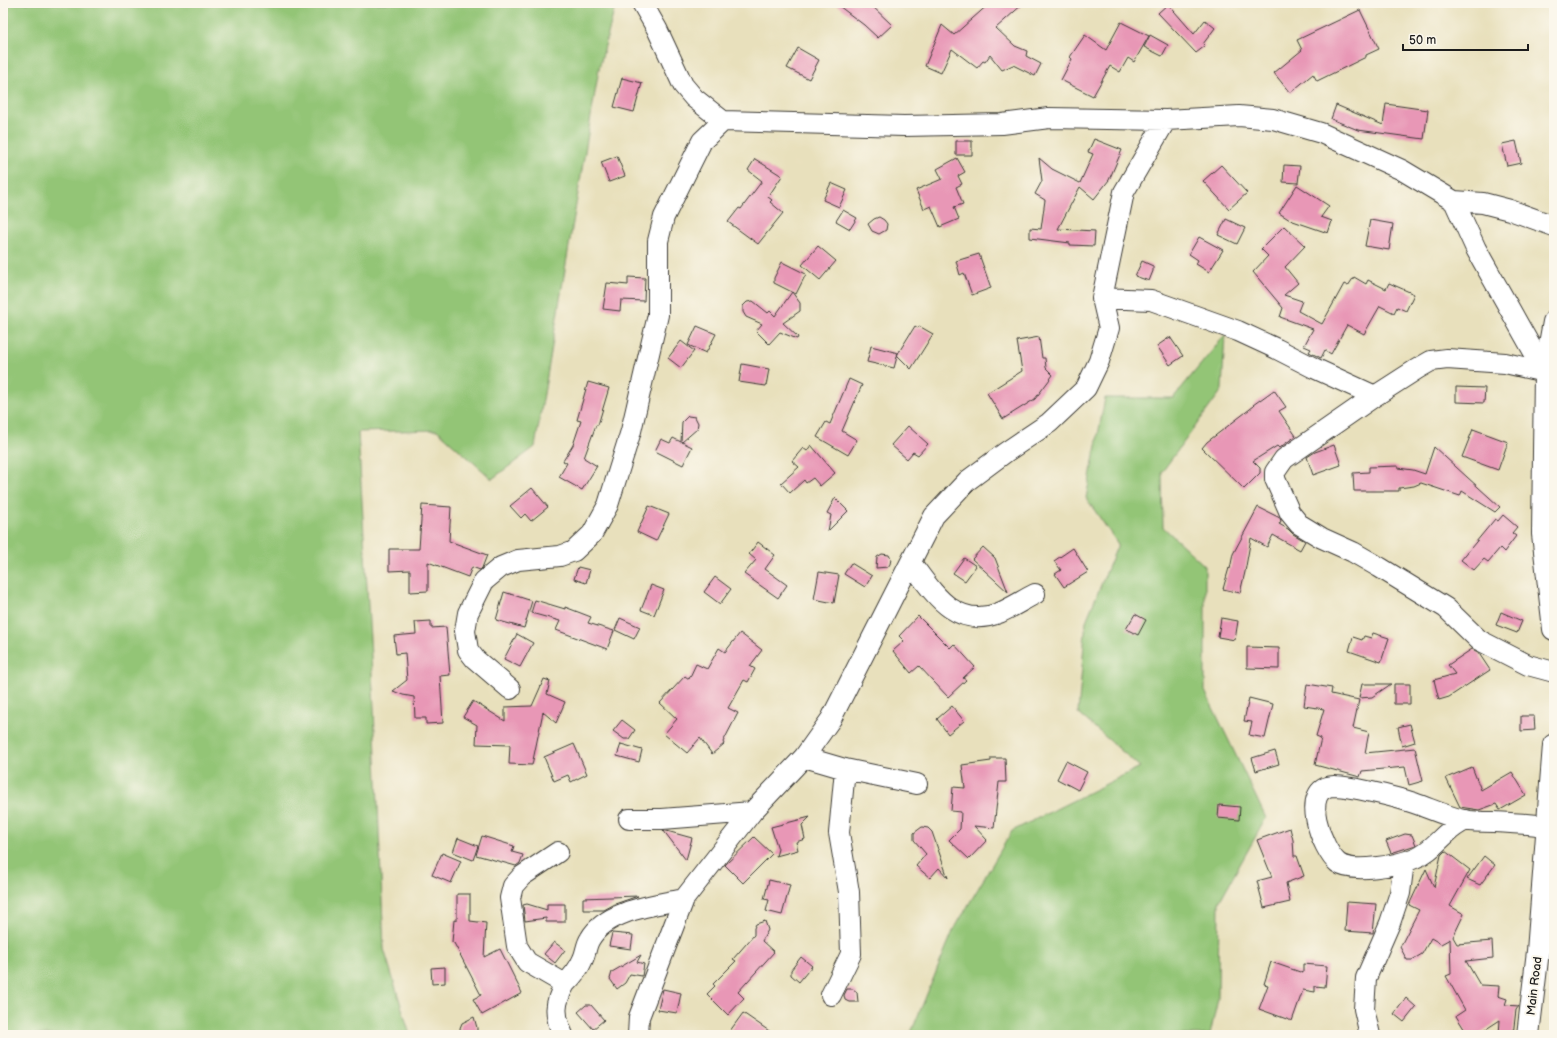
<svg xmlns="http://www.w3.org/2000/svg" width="1557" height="1038" font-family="'Balsamiq Sans',sans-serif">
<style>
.green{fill:#93c576;stroke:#587049}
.building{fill:#e897b6}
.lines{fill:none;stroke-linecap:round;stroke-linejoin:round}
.street-casing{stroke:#3b3934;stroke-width:22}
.secondary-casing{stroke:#3b3934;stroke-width:24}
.street{stroke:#fff;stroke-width:20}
.secondary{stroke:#fff;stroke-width:22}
.labels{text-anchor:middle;stroke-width:4;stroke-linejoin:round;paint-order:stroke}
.street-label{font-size:12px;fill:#1c1c1c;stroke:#fbf7ec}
</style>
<rect width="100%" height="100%" fill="#fbf7ec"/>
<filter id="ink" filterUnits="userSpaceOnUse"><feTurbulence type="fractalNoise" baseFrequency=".025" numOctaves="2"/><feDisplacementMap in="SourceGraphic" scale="8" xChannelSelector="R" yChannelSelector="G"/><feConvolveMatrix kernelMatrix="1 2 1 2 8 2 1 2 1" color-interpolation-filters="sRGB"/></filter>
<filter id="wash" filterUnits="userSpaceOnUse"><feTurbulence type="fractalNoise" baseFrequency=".012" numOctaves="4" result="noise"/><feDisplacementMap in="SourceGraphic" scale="16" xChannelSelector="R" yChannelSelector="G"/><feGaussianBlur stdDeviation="0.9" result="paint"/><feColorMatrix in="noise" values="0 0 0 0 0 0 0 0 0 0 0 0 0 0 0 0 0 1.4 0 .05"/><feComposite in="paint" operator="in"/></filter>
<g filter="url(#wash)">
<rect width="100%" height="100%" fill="#e8e0bc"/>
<!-- green -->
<path class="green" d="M3,3h613l-17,66 -64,378 -43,32 -55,-49 -79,2 16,276 10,241 26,86h-407z
M1225,335l-3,55 -60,82 1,55 42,39v125l61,127 -47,84 -1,97 -8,36h-300l43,-104 59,-100 128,-64 -62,-54 8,-92 32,-77 -32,-46 19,-100h68z"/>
<g id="blocks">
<!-- building -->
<path class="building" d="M835,3h34l23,22 -14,13 -14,-13z
M990,3h34l-28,25 19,18 12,5 -1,5 15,8 -6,12 -22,-11 -11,5 -12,-15 -5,7 -2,-1 -6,7 -25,-19 -11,24 -16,-7 17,-41 12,10z
M1168,4l26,30 11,-14 10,8 -12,16 2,2 -9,7 -38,-40z
M1360,10l19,39 -13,6v2l-49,24 -4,-7 -23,19 -16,-20 28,-23 -5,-10z
M1121,22l28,14 -15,26 -6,-4 -8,14 -10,-6 -17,30 -32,-16 11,-21 -2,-2 15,-22 21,15z
M1150,35l18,10 -6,11 -18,-9z
M798,48l21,12 -10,19 -22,-11z
M622,78l20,5 -8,29 -20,-5z
M1386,104l42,6 -4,29 -66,-9 -27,-11 5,-14 47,20z
M1094,139l28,11 -13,30 -15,19 -14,-12 -22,42 37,2 -1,15 -24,-1v-2l-40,-5v-10l11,1 4,-29 -10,-6 7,-13 -3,-23 13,11 28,14 13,-29 -5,-2z
M956,141h16v14h-16z
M1516,141l5,22 -14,3 -5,-22z
M617,156l8,20 -16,6 -8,-20z
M957,158l8,14 -7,4 4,8 -6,3 7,17 -9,3 5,12 -19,8 -9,-21 -7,3 -8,-19 26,-11 -5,-10z
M755,159l27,17 -14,21 4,3 -2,2 13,11 -25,31 -30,-22 11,-14 2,1 21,-28 -14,-11z
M1221,165l26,28 -18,16 -26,-28z
M1284,165l16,1 -2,17 -15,-1z
M831,183l16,7 -8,17 -16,-7z
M1297,185l32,21 -8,11 11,4 -4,12 -38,-13 -11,-7z
M843,210l14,8 -7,11 -14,-8z
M879,217l5,3 3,4 -1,6 -7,4 -7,-3 -4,-7 6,-5z
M1226,219l19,9 -8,16 -19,-9z
M1370,220l23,4 -4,26 -24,-4z
M1284,226l21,20 -20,21 13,16 -14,12 18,6 -4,10 24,13 22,-40 4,2 6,-9 12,7 2,-4 18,9 3,-6 25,11 -8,17 -9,-4 -3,6 -14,-7 -16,28 -17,-9 -16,29 -6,-4 -4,8 -12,-6 2,-3 -7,-3 9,-17 -33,-12 3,-9 -30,-36 15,-16 -7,-7z
M1199,237l24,13 -14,22 -13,-8 2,-4 -9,-6z
M818,246l18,15 -16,19 -18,-15z
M979,254l12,34 -19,7 -8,-22 -4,2 -4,-14z
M1142,261l11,5v5l-4,10 -14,-5z
M782,262l24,12 -10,20 -22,-11v-5z
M628,277l17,1 -1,23 -23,-1 -1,11 -17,-2 4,-26 21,2z
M792,292l8,11v8l-17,12 15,14 -1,2 -17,-7 -11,12 -13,-13 6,-7 -16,-7 -3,-5v-6l4,-4 6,-1 15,12 2,-2 5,5z
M697,326l19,8 -10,19 -18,-8z
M915,326l3,2 1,-2 14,8 -22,35 -14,-14z
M1039,337l3,21h3l1,10 7,7 -18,24 -32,20 -16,-26 35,-22 -5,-30z
M1170,337l13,19 -13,9 -13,-19z
M681,341l13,10 -13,17 -13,-10z
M871,346l27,7 -4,15 -27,-6z
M742,364l27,5 -3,17 -27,-4z
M849,379l13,6 -20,46 15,9 -9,15 -31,-18 9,-15 4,2z
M588,382l21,6 -11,37h-2l-12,33 13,8 -15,24 -23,-13 8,-14 -4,-2 10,-16 8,-24 -4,-1z
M1456,387l29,1 -1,15 -28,-1z
M1274,390l12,17 -7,4 17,25 -17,12 -2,-2 -24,15 7,7v5l-16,16 -42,-41 5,-6 47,-36 -1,-1z
M688,416l7,1 3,6 -1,6 -15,13 10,5 -9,18 -28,-14 6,-12 9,4 3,-5 8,4 1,-20z
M908,426l20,18 -10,11 -5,-3 -6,7 -16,-14z
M1473,429l35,13 -10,28 -36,-13z
M811,445l24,28 -15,13 -7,-8 -7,5 -2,-3 -14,13 -9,-10 18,-16 -7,-6 11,-13 4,3z
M1334,445l7,20 -28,10 -6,-18 8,-5z
M1434,447l66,60 -5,5 -33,-21 -2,5 -39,-13 -7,3 -15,2v3h-45l-1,-18 16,-1v-5l29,-1v2l15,2 12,4z
M532,488l16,19 -17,14 -6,-7 -4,4 -11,-12z
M835,498l13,13 -20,20 3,-16 -4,-2z
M422,505l29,2 -2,34 38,14 -5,13 -2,2 -8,-3 -4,10 -40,-15v29l-18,1v-22l-21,1v-22h30z
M649,506l20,8 -13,27 -19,-9z
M1258,507l22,11 1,3 -2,3 9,5 5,5 12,7 -5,9 -27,-15 -6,12 -16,-9 -6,34 -5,21 -17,-4 6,-21 1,1 3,-15z
M1503,515l14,12 -5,6 4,3 -12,16 -4,-4 -12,14 -4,-3 -10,11 -13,-10 34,-41 3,2z
M758,542l17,13 -10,14 22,16 -9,13 -34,-24 12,-14 -7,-6z
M983,547l12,11 13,34 -36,-33z
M1073,548l15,24 -24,15 -9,-13 6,-4 -7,-9z
M882,554l7,1 2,4 -1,5 -2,3 -12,1 1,-11z
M964,558l12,8 -11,15 -12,-8z
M851,563l21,13 -7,11 -21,-13z
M578,567l12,3 -4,13 -12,-4z
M819,572l20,3 -5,28 -20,-4z
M715,577l16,12 -11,15 -16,-12z
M651,585l13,5 -10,25 -13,-5z
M504,592l28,9 -8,27 -28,-8z
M535,600l30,9v-2l26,10 -3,6 26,8 -7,18 -51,-19 4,-9 -29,-8z
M1501,612l21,9 -5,12 -21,-8z
M1135,614l11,6 -8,15 -12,-6z
M918,616l32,32 4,-4 21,23 -12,11 3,2 -18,17 -29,-31 -8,7 -18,-22 11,-10 -5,-5z
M620,618l20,9 -6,12 -19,-9z
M1221,618l17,3 -3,19 -17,-3z
M431,621v7l15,-1 4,48 -10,1 3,47 -17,1v-6h-11l-1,-21 -11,-2 -10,-4 14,-11 -2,-27 -9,1 -2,-18 22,-2 -1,-12z
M740,633l22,17 -12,16 5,3 -7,13 -4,-2 -16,28 10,5 -15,29 1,2 -12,10 -12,-16 -13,15 -23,-19 13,-15 -17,-16 25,-27 4,3 7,-15 11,5 12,-21 6,4z
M1373,633l16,5 -8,24 -32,-11 4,-14 9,3 2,-4 7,2z
M517,634l16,9 -13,24 -16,-8z
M1247,647l32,1v21l-32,-1z
M1472,649l6,3 12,18 -41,27 -10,3 -5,-20 21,-6 -7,-9z
M544,679l6,2 -3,13 18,8 -9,21 -13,-11 -11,53 -23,-1 1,-19 -34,-1 1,-19 -14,-8 10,-16 32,20v-14l27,-1z
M1307,684l25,4 -1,6 28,6 -6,28 16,4 -4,21 50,-5 8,33 -14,4 -4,-18 -43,4 -2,6 -45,-12 6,-27 -5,-2 8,-27 -20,-3z
M1362,684h29l-19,13 -13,1z
M1394,684h16v20h-16z
M1249,698l24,6 -8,34 -16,-3 3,-13 -8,-1z
M952,706l12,15 -16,13 -11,-15z
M1521,716h13l1,14 -14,1z
M622,720l13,10 -6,9h-5l-11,-8z
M1410,724l5,18 -13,4 -4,-19z
M574,744l13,30 -16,8 -3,-7 -14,6 -10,-24z
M621,744l21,6 -3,12 -22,-6z
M1275,751l4,13 -23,7 -4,-13z
M991,758h14l1,24h-7l-5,46 -20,-2 13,14 -18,19 -20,-19 11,-11 1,-17 -10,-1 2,-24 12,1 -3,-23 29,-4z
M1066,761l21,11 -9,18 -21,-11z
M1472,767l9,23 31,-18 14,23 -26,15 -4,-6 -17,6 -19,-3 -14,-29z
M1219,805l21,2 -1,13 -21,-2z
M810,817l-8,8 3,14 -9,3 2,8 -22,6 2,-7 -7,-22z
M922,827l6,1 4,4 16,46 -9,-10 -9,10 -14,-12 10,-12 -12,-14v-7z
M1290,828l3,12 1,16h3l7,20 -18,7 4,19 -26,6 -7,-27 15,-4 -15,-37z
M663,830l29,8 -6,22z
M1405,834l7,1 4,10 -25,8 -5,-12z
M482,836l32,10 -2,6 11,3 -3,8 -4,3 -40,-11z
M754,837l18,17 -29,29 -18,-18z
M458,838l20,8 -5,14 -20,-8z
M1445,851l25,19 -20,36 14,8 -11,23 4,7 35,-3 1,17 -27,3 14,24 19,1 -1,10 9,3 -2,6 14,1 -3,4 -3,25h-14l1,-15 -23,15h-9l-12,-19 9,-6 -19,-34 5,-2 -1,-35 -9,5 -10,-6 -9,16 -10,6h-5l-7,-13 19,-37 -10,-5 17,-36 8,18 7,-32z
M442,853l19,8 -10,22 -19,-8z
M1484,856l11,9 -15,20 -13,-6z
M769,880l21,5 -8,30 -16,-4 3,-11 -5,-1z
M457,894h13v27l16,2 -2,34 16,-8 22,44 -40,22 -9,-16 8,-4 -27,-52 -2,-1 2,-22 3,1z
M638,896l-23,8 -11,6h-21v-12z
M1347,902l29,2 -3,29 -28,-2z
M527,904l20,6v-6h18v18h-19v-4l-21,3 -2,-16z
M765,921l3,9 -6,11 12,11 -36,40 6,6 -16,17 -21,-21 8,-8 -2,-2 23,-23 -3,-2 21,-24v-7l2,-4z
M612,933l21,2 -2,14 -22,-3z
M554,942l11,8 -10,13 -11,-9z
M641,955l-4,7 7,2 -2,12 -12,-2 -5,9 -8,6 -7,-10 2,-7z
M801,957l11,9 -13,16 -8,-7v-5z
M1271,962l32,11v-9l24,2 -2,21 -10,-1v6l-12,-2 -11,31 -33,-12 9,-24 -4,-1z
M445,967v16l-13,1 -1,-16z
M663,989l18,4 -4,20 -19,-3z
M847,989h6l4,3 1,10h-9l-4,-2 -1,-5z
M1406,998l10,9 -12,15 -10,-8z
M586,1005h5l13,15 -11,9 -15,-17z
M743,1013l32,22h-48z
M474,1017l3,11v7h-16l-1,-7 2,-5z"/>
</g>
</g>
<g filter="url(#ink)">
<use href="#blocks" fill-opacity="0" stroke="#3b3934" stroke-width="1"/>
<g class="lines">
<!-- street casing -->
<g class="street-casing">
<path id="street" d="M642,3l15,26 26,56 11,13 29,23 181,5 98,-2 47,-6 117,2 73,-4 34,3 48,14 81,37 52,31 22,48 69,123
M1454,201l29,2 27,7 44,16
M1102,298l49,2 87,31 39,18 37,19 61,28 42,-27 14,-8 16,-2 58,4 40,9
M1375,396l-91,63 -9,13v7l15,34 9,11 23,14 31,14 26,15 67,41 33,32 49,25 26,7
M911,563c22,29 44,67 88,50 12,-5 24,-13 36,-19
M510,689l-35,-30 -7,-9 -3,-19 3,-18 16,-32 17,-14 17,-7 42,-4 14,-5 18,-17 16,-29 23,-74 27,-116v-74l6,-24 38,-76 21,-20
M804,757l41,12 72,15
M629,819h33l90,-7
M1466,820c-8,4 -14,8 -20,14 -10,9 -18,19 -31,24 -16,7 -63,16 -77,5 -16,-13 -40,-76 -4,-77 8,0 17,2 24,3 19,4 38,8 56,14 17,6 32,13 49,17 10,2 21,2 30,2 19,1 37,2 55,4
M558,852l-36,24 -9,10 -3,12 7,48 10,16 38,22c7,-7 14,-15 18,-25 3,-6 3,-14 7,-20 16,-29 65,-34 94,-40l68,-87 52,-55 27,-38 103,-203 33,-35 39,-29 43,-29 37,-35 13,-27 10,-33 -7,-30 22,-106 42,-72
M831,995l20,-41 -2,-62 -10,-59 6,-64
M563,1035c-9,-20 -9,-32 2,-51
M638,1035l1,-18 45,-118
M1370,1035l-6,-26 2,-31 24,-55 10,-30 4,-31"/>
</g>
<!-- secondary casing -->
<g class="secondary-casing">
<path id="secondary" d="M1554,322l-9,50 -2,162 11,95
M1528,1035l10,-84 16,-206"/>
</g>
<!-- street -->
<use href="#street" class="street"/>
<!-- secondary -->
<use href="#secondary" class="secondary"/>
</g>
</g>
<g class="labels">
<!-- street labels -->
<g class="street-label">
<text transform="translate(1534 986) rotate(-83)" y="4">Main Road</text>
</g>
</g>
<!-- margin -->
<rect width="1557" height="1038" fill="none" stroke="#fbf7ec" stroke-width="16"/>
<!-- scale -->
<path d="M1403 44v6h125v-6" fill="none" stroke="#1c1c1c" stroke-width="2"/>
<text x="1409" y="44" font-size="12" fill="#1c1c1c" stroke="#fbf7ec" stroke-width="3" paint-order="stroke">50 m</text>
</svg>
